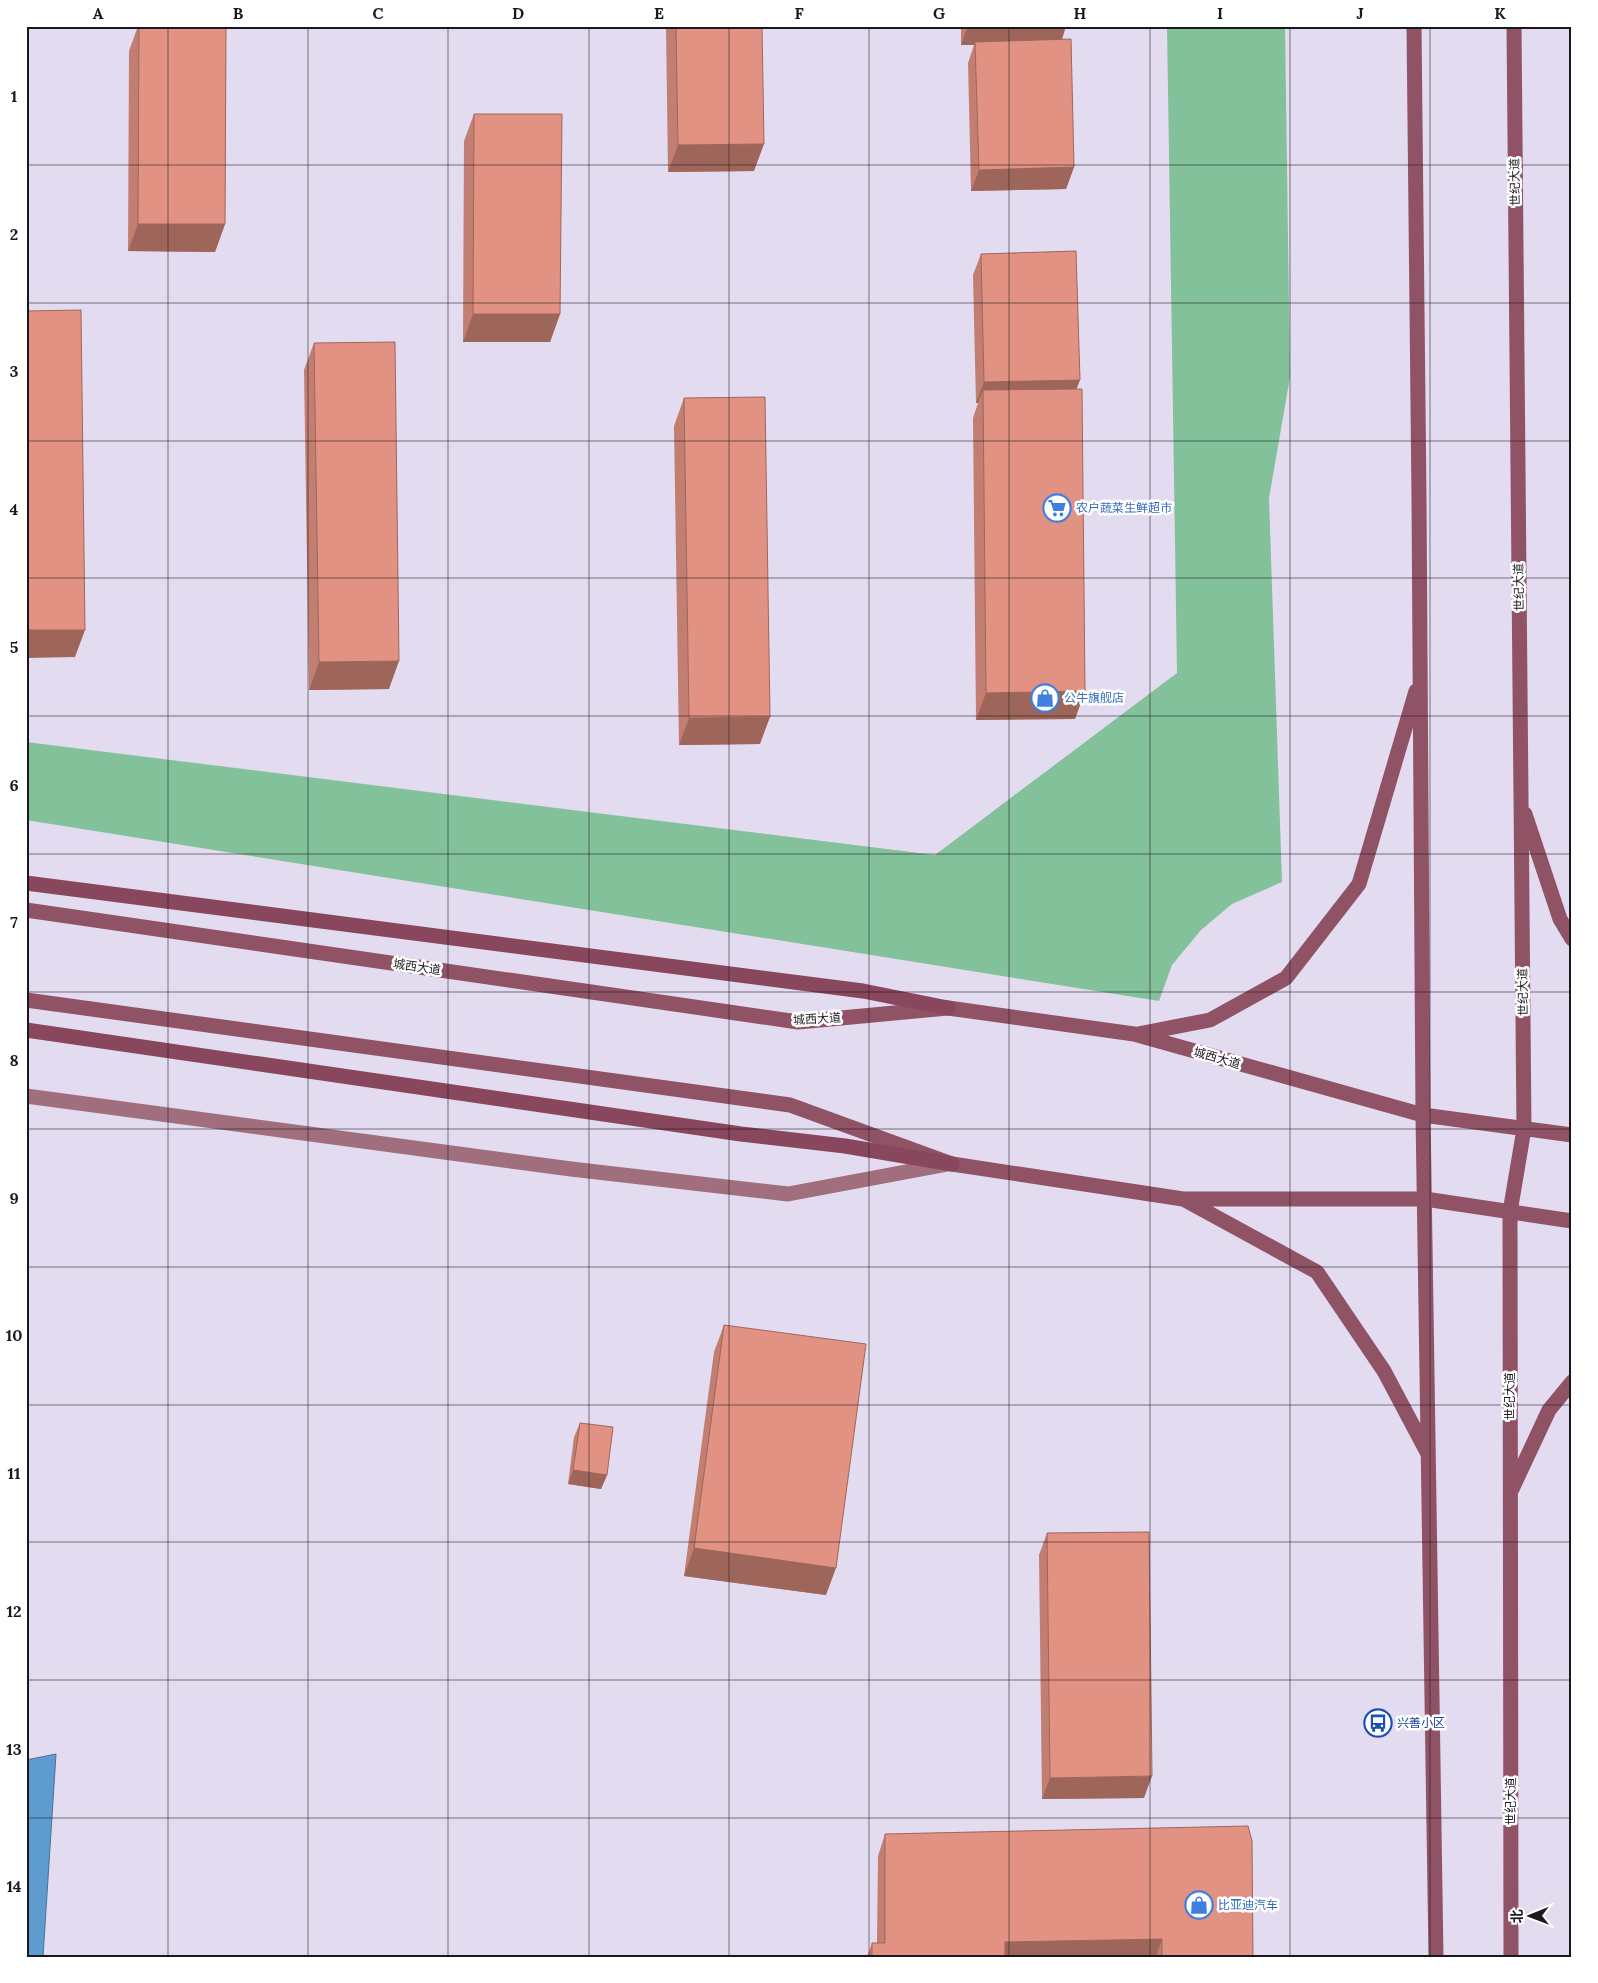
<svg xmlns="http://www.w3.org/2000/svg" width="1598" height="1983" font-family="Lora,'Noto Sans SC',serif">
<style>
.green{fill:#82c19a}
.water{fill:#5e9bcf;stroke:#4a739a}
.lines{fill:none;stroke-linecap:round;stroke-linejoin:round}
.secondary{stroke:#a16e7d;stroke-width:15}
.primary{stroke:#905366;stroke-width:15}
.trunk{stroke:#88475c;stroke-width:15}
.wall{fill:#c27e70}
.shaded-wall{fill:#9e665b}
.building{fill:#e29282;stroke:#9e665b}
.grid{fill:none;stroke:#1a171f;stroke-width:1;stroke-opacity:0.55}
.labels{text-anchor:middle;stroke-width:5;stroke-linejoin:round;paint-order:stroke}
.street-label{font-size:12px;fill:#1a171f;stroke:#fff}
.shop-label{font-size:12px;fill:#366cbe;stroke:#fff;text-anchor:start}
.transit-label{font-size:12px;fill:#164399;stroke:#fff;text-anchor:start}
.neatline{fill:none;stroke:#1a171f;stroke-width:2}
.grid-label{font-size:16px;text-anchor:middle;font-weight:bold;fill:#1a171f}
</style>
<rect width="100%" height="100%" fill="#e3dbf0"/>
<!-- green -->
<path class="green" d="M1167,26h118l5,351 -21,121 13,384 -50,22 -31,26 -29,35 -13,36 -1133,-181v-78l909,113 242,-182z"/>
<!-- water -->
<path class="water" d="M56,1754l-13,203h-17v-197z"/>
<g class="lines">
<!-- secondary -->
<path class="secondary" d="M26,1096l545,73 217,25 160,-30"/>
<!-- primary -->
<path class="primary" d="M1414,26l5,473 4,616 13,842
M1525,814l35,105 12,20
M26,910l772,112 150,-14 186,26 289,81 149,20
M26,1000l764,105 162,59 231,35h242l147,22
M1138,1034l72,-14 76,-42 73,-94 57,-193
M1185,1200l132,72 67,99 43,81
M1512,1489l37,-79 23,-28
M1511,1957l-1,-745 14,-83 -10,-1103"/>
<!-- trunk -->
<path class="trunk" d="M26,883l837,108 85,17
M26,1030l715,104 104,12 107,18"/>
</g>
<!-- wall -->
<path class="wall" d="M138,26h88l-1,198 -10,28 -87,-1 1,-200z
M666,26h96l-8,145 -86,1z
M961,26h105l-4,14 12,127 -8,22 -95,2 -3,-128 6,-18h-13z
M474,114l86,200 -10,28h-87l1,-201z
M981,254l95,135 9,302 -10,28 -99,1 -3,-302 5,-15h-2l-3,-128z
M314,343l75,346 -80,1 -5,-320z
M684,398l76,346 -81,1 -5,-319z
M724,1325l102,270 -142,-19 30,-224z
M580,1423l27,52 -6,14 -33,-5 6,-47z
M1047,1533l97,265 -102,1 -3,-244z
M885,1834l368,123h-386l5,-14h5l1,-87z"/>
<!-- shaded-wall -->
<path class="shaded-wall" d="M968,26h98l-6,18 -85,-2 -1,3h-13z
M764,144l-10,27 -86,1 10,-27z
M1074,167l-8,22 -95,2 8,-21z
M138,224h87l-10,28 -87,-1z
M473,314h87l-10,28h-87z
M1080,380l-8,21 -89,-11 -5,13h-2l8,-21z
M26,630h59l-10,27 -49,1z
M399,661l-10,28 -80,1 10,-28z
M1085,691l-10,28 -99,1 10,-27z
M770,717l-10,27 -81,1 10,-27z
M573,1470l34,5 -6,14 -33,-5z
M694,1548l142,20 -10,27 -142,-19z
M1152,1776l-8,22 -102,1 8,-21z
M1162,1939l-6,18h-157l6,-15z"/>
<!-- building -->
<path class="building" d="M139,26h87l-1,198h-87z
M676,26h86l2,118 -86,1z
M1071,39l3,128 -95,3 -4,-128z
M474,114h88l-2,200h-87z
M1076,251l4,129 -96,2 -3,-128z
M81,310l4,320h-59v-319z
M395,342l4,319 -80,1 -5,-319z
M1082,389l3,302 -99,2 -3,-303z
M765,397l5,320 -81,1 -5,-320z
M724,1325l142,19 -30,224 -142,-20z
M580,1423l33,4 -6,48 -34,-5z
M1149,1532l3,244 -102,2 -3,-245z
M1248,1826l4,15 1,116h-91v-18l-157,3v15h-133v-14h13v-109z"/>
<!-- grid -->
<path class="grid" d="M168,26v1931M308,26v1931M448,26v1931M589,26v1931M729,26v1931M869,26v1931M1009,26v1931M1150,26v1931M1290,26v1931M1430,26v1931M26,165h1546M26,303h1546M26,441h1546M26,578h1546M26,716h1546M26,854h1546M26,992h1546M26,1129h1546M26,1267h1546M26,1405h1546M26,1542h1546M26,1680h1546M26,1818h1546"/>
<!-- icons -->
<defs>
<g id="supermarket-ring" transform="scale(1.4375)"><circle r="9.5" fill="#fff" stroke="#3f7fe0" stroke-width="1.5"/><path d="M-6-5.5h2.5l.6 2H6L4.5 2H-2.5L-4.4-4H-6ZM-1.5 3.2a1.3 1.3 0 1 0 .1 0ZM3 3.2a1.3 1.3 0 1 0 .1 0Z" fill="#3f7fe0"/></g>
<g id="shop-ring" transform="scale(1.4375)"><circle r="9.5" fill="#fff" stroke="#3f7fe0" stroke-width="1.5"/><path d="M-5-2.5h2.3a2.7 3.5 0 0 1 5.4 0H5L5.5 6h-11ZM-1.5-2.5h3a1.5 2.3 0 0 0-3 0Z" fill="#3f7fe0"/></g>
<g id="bus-ring" transform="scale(1.4375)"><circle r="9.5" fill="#fff" stroke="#1a4fb4" stroke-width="1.5"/><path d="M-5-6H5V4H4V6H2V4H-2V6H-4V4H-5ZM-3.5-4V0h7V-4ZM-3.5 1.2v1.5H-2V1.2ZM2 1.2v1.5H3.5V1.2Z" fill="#1a4fb4"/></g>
</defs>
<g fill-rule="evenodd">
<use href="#supermarket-ring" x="1057" y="508"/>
<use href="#shop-ring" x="1045" y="698"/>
<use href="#bus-ring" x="1378" y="1723"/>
<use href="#shop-ring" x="1199" y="1905"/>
</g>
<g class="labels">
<!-- street labels -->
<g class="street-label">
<text transform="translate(1515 182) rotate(-91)" y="4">世纪大道</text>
<text transform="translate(1519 587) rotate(-91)" y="4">世纪大道</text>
<text transform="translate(417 967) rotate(8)" y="4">城西大道</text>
<text transform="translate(1523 992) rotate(-91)" y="4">世纪大道</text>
<text transform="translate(817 1019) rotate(-3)" y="4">城西大道</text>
<text transform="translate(1217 1058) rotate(16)" y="4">城西大道</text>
<text transform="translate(1510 1396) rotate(-90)" y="4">世纪大道</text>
<text transform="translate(1511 1801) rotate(-90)" y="4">世纪大道</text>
</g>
<!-- shop labels -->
<g class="shop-label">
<text x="1076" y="512">农户蔬菜生鲜超市</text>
<text x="1064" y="702">公牛旗舰店</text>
<text x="1218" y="1909">比亚迪汽车</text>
</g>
<!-- transit labels -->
<g class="transit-label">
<text x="1397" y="1727">兴善小区</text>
</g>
</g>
<!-- border -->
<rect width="1598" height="1983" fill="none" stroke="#ffffff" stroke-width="55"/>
<!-- north arrow -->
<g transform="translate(1530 1916) rotate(269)" stroke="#ffffff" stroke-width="4" paint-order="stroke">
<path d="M0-4L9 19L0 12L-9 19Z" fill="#1a171f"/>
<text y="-8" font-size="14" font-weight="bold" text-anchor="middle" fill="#1a171f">北</text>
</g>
<rect x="28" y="28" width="1542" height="1928" class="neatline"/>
<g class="grid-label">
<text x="98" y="19">A</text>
<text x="238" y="19">B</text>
<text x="378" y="19">C</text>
<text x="518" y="19">D</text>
<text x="659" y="19">E</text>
<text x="799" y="19">F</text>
<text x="939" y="19">G</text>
<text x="1080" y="19">H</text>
<text x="1220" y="19">I</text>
<text x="1360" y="19">J</text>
<text x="1500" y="19">K</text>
<text x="14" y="102">1</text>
<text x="14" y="240">2</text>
<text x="14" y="377">3</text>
<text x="14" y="515">4</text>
<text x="14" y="653">5</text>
<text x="14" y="791">6</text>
<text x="14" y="928">7</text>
<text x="14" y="1066">8</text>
<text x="14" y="1204">9</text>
<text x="14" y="1341">10</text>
<text x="14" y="1479">11</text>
<text x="14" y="1617">12</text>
<text x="14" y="1755">13</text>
<text x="14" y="1892">14</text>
</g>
</svg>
